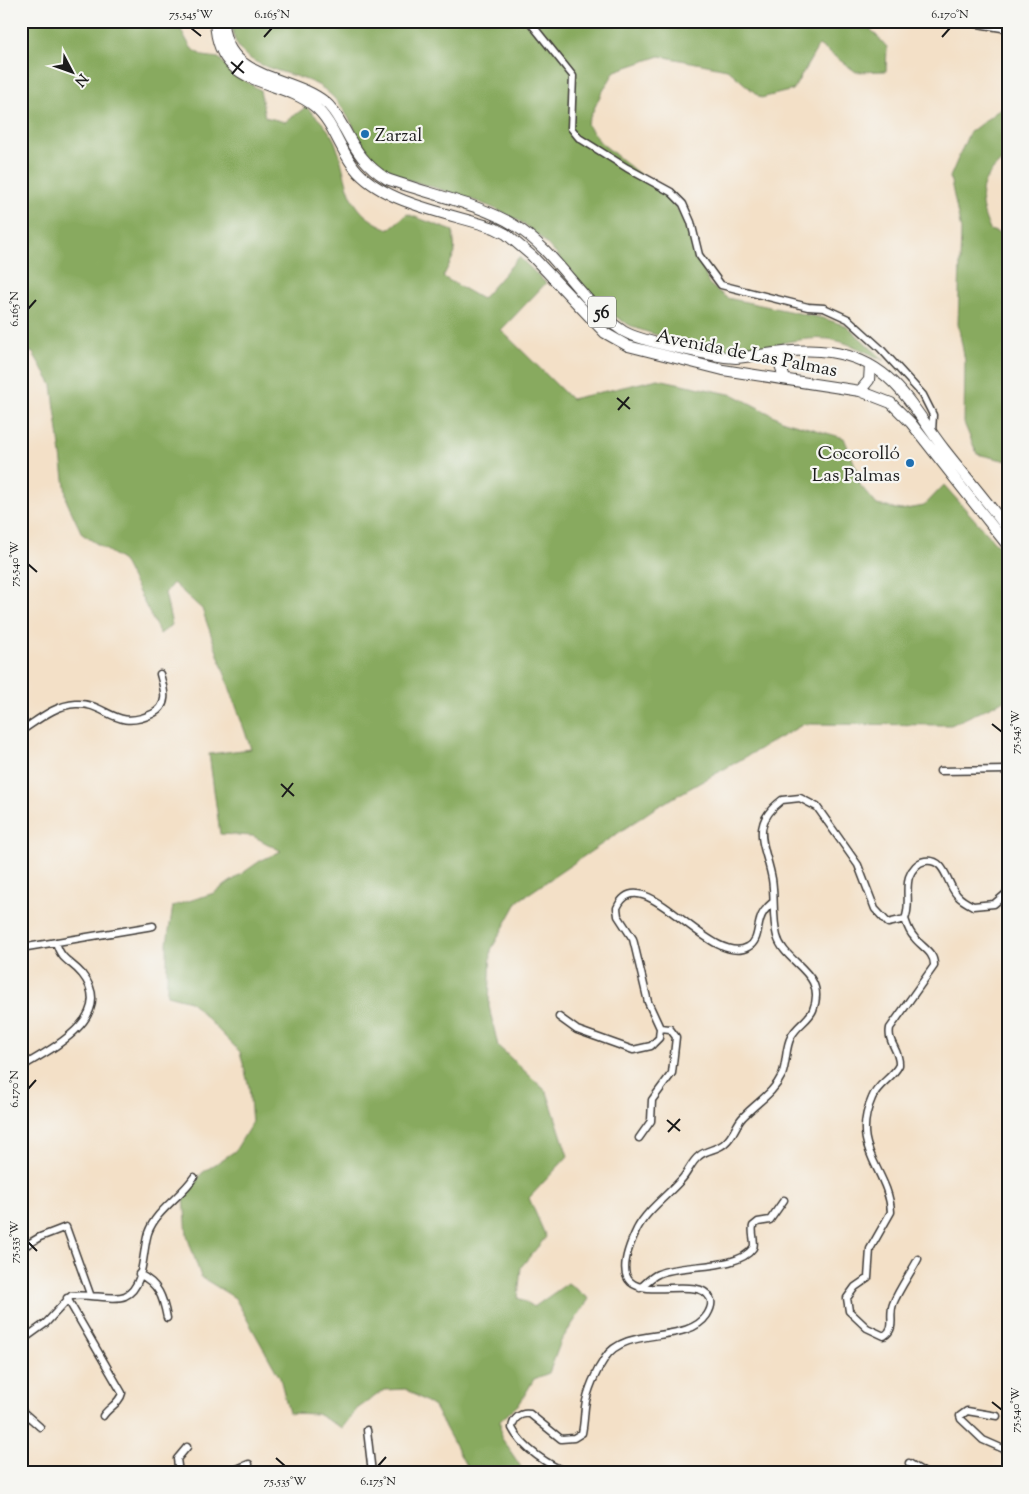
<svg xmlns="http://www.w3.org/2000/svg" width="1029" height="1494" font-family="'Sorts Mill Goudy',serif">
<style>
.forest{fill:#88aa5f;stroke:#52633e}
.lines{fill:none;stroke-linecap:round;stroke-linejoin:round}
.street-casing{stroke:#3c3936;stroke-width:9}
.primary-casing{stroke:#3c3936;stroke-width:12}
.street{stroke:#fff;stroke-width:6}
.primary{stroke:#fff;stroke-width:10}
.ticks{fill:none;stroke:#1c1c1c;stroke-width:2}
.poi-dot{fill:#1f6fb2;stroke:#f6f6f2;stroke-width:2}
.labels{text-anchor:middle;stroke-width:4.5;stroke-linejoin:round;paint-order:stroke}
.shield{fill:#f6f6f2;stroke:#5d5d5c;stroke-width:1}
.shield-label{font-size:18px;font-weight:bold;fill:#1c1c1c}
.poi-label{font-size:19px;fill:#1c1c1c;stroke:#f6f6f2;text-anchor:start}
.street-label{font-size:19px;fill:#1c1c1c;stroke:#f6f6f2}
.neatline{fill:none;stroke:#1c1c1c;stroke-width:2}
.ticks-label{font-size:12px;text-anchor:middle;fill:#1c1c1c}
</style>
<rect width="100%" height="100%" fill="#f6f6f2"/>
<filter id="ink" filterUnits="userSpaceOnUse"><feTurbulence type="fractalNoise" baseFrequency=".02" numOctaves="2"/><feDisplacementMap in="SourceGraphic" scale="10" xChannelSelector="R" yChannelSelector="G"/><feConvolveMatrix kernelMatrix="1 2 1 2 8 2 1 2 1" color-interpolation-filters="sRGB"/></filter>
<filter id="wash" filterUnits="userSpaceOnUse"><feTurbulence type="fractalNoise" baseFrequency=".0096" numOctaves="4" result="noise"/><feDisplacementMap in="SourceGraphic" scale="20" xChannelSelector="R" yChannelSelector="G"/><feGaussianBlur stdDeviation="1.12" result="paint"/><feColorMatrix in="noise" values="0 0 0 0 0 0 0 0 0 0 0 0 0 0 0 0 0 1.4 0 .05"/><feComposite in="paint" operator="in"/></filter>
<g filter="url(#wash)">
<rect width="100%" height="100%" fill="#f3e0c7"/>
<!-- forest -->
<path class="forest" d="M21,21h174h-8l-6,9 10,18 12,8 16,2 12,14 29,18 5,27 20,5 21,-15c11,10 23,21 29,35 15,40 8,69 54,87l18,-15 46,17 2,22 -12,24 39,22 37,-42 27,26 -45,47 70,69 87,-20 76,16 50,26 60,17 15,37 1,10 17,20 24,5 23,-4 20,-21 64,72v140l-3,3 -54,25 -147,-1 -149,84 -137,93 -27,49 -2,56 9,40 49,46 21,64 -39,42 17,39 -25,30 -3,31 16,9 34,-24 21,16 -28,42 -12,32 -15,6 -14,24 -20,18 1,16 24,36h-55l-36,-66 -28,-18 -22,1 -27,19 -15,19 -25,-14 -28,-1 -9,-35 -45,-80 -34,-21 -14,-41 -3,-39 18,-24 33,-22 17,-28 -3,-36 -9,-35 -50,-51 -23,-6v-52l6,-37 41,-13 46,-32 21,-10 -28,-15 -33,-2 -11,-80 42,-5 -49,-140 -29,-26 -8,10 7,32 -12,9 -37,-73 -41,-27 -15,-32 -15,-117 -19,-32 -12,-6z
M232,21h354l2,5 66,-1 3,-4h124v2l18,3 4,-5h60l24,26 -1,24 -30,1 -37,-27 -26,45 -32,8 -34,-29 -67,-13 -45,15 -15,25 -13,28 13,18 71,58 11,16 27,68 18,14 95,20 25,8 38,35c-17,-8 -37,-19 -56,-22 -30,-3 -57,8 -86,11 -22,2 -85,-13 -107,-22 -43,-17 -70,-72 -107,-100 -32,-25 -93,-39 -133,-52 -41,-22 -38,-61 -72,-87 -24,-18 -78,-17 -89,-49 -2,-5 -2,-13 -3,-19z
M1008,103v52c-29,25 -33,40 -18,75l18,6 -1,225 -30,-7 -13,-31 1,-62 -7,-37 3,-94 -11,-53 19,-44z"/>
</g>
<g filter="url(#ink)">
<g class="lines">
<!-- street casing -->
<g class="street-casing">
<path id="street" d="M529,21l44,55 -2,52 8,10 48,30 44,24 12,12 8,18 8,33 22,30 87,22 16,1 24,11 32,29 43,47 10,20 -1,17
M960,21l48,8
M21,731c17,-11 34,-26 55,-27 30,-2 39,28 76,10 18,-8 12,-25 8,-40
M940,771l68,-1
M905,919c2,6 4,13 9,18 7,10 21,15 20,29l-44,62c-3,15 10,22 9,37 -6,13 -22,19 -27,33 -23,52 17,71 19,114l-21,37 -2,29 -13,9 -8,11 2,13 18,17 17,8c13,-8 4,-19 9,-32 6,-15 17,-30 25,-45
M21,948l132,-22
M559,1017l18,13 56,20 18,-4 8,-8 1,-10 -12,-26 -15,-63 -15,-23 -1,-8c24,-53 93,61 131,39 10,-5 9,-17 12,-27 2,-8 7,-13 13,-18
M21,1067c30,-18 96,-50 61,-93 -12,-14 -21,-13 -26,-32
M639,1138l12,-17 1,-21 20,-27 4,-36 -6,-8 -10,-1
M23,1247l17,-10 26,-10 24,67
M139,1274c20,10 24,23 28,44
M640,1288c6,-5 11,-11 18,-14 24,-11 79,-3 95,-26 3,-4 -2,-15 0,-22l5,-4 12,-2 14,-20
M67,1298l55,95c-2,10 -14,15 -19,23
M21,1341l25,-18 25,-27c17,-3 42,5 54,0 20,-9 17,-44 23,-63 8,-23 33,-36 46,-56
M21,1410l19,17
M997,1416l-30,-5 -7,5 1,3 22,21 25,11
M367,1430l5,43
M909,1463l16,10
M179,1473l-2,-14 10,-12
M228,1473l21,-9
M570,1473c-20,-6 -49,-26 -58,-45 1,-9 8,-16 18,-14l31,25 13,-1 8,-5c2,-9 2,-17 3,-26 2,-16 11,-36 20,-49 21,-33 82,-13 102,-43 3,-5 6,-12 3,-17 -14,-31 -120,28 -73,-69 10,-19 30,-33 44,-49 7,-7 10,-18 18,-24 8,-7 20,-6 27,-14 8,-7 10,-18 17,-25 14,-15 30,-23 39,-42 5,-12 3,-27 9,-38 5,-11 18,-17 22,-27 15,-38 -29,-46 -36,-74 -5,-18 -2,-39 -5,-57 -6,-34 -24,-53 10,-79l18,-2 17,9 41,58 17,44 13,14 17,-4c6,-14 0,-28 4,-42 3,-8 9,-15 16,-16 21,-3 21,22 32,34 4,5 10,8 16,11l21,-2 14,-12"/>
</g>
<!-- primary casing -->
<g class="primary-casing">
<path id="primary" d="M215,21c3,69 61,55 99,85 21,17 26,47 44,66 31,33 95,42 136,56l12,6 26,22 73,77 23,13 95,24 137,21 31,12 20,20 97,123
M223,21c2,60 67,53 102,81 9,7 14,18 20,28 11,21 21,36 42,49 38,14 94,25 127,46 44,27 67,78 109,106 16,10 81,23 102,26l11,1c31,-3 63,-11 94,-6 63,9 80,53 114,97 21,27 44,53 64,81
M785,379l-5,-14 9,-13
M860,391l9,-11 1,-15"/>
</g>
<!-- street -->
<use href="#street" class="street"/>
<!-- primary -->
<use href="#primary" class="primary"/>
</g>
</g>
<!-- ticks -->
<path class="ticks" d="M191,28l10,8M264,37l8,-9M942,37l8,-9M231,62l13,11M232,74l11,-13M28,309l8,-9M617,398l13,11M618,410l11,-13M28,564l9,8M992,724l10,8M281,784l13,12M282,797l11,-14M28,1089l8,-9M667,1120l13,11M668,1132l12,-13M28,1242l9,9M992,1402l10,8M276,1458l9,8M378,1466l8,-9"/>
<!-- markers -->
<g class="poi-dot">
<circle cx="365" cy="134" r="5"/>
<circle cx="910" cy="463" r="5"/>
</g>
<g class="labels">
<!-- shield labels -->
<rect class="shield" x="588" y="296.5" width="28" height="31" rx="4"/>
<g class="shield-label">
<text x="602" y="318">56</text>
</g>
<!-- poi labels -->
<g class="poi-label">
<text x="375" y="141">Zarzal</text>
<text x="900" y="459" text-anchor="end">Cocorolló<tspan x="900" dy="22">Las Palmas</tspan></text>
</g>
<!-- street labels -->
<g class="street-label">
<text transform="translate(747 352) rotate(11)" y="7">Avenida de Las Palmas</text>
</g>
</g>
<!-- margin -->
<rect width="1029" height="1494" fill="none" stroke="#f6f6f2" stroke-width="55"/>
<!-- north arrow -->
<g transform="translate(72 72) rotate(131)" stroke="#f6f6f2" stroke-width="4" paint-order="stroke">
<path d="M0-4L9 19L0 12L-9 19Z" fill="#1c1c1c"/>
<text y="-8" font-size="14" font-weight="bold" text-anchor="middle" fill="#1c1c1c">N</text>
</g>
<rect x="28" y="28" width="974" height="1438" class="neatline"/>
<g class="ticks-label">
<text x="191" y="18">75.545°W</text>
<text x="272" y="18">6.165°N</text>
<text x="950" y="18">6.170°N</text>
<text transform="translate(14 309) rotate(-90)" y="4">6.165°N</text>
<text transform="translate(14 564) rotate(-90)" y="4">75.540°W</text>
<text transform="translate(1015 732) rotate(-90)" y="4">75.545°W</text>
<text transform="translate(14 1089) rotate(-90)" y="4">6.170°N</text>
<text transform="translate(14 1242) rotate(-90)" y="4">75.535°W</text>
<text transform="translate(1015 1410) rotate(-90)" y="4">75.540°W</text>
<text x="285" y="1485">75.535°W</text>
<text x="378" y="1485">6.175°N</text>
</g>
</svg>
